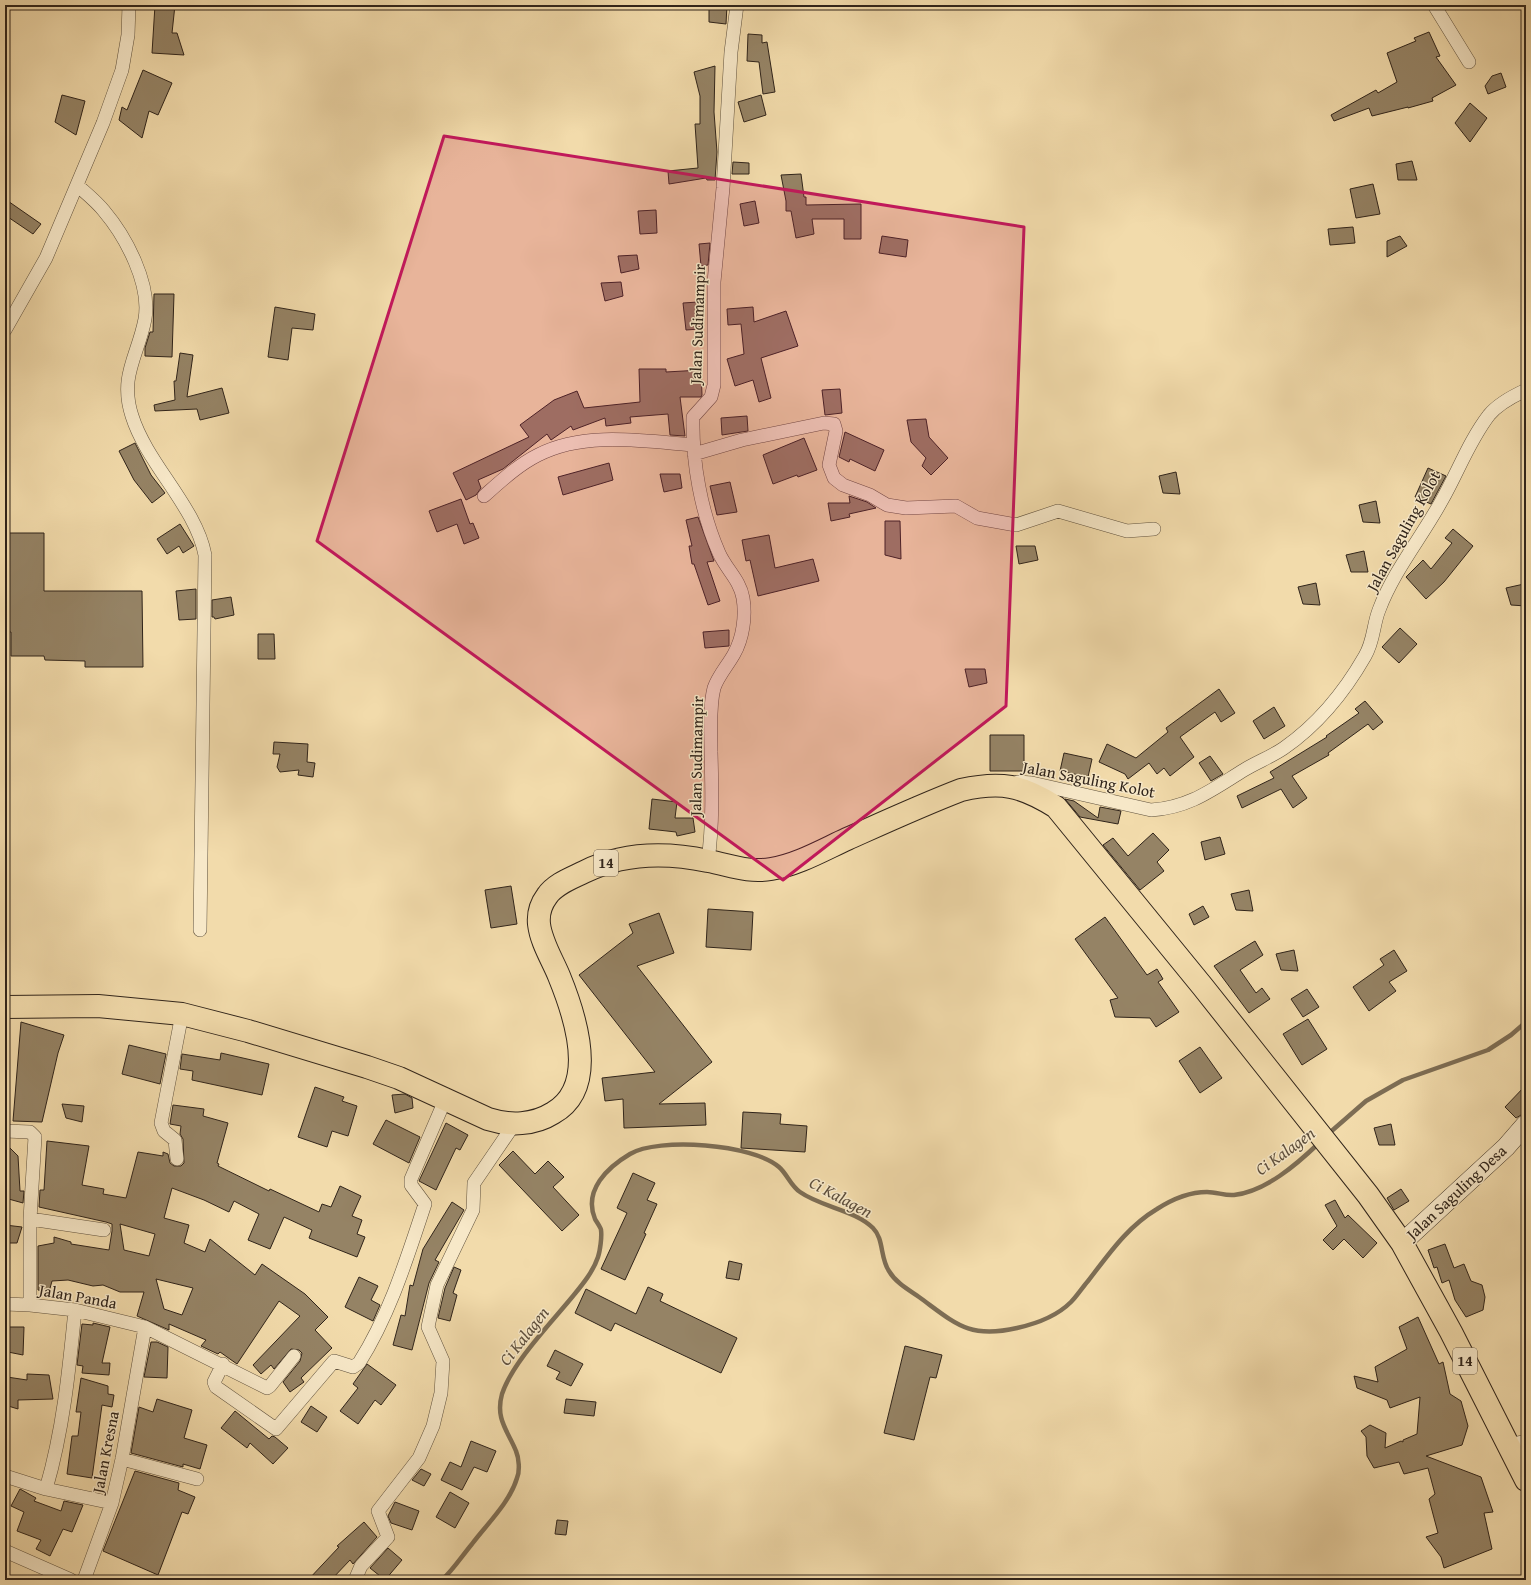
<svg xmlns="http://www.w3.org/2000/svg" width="1531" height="1585" font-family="'Gentium Book Plus',serif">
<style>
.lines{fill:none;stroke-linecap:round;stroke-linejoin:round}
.stream{stroke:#7d6d54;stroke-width:4.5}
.building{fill:#958365;stroke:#30241a;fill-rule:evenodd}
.street-casing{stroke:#60523e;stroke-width:14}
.secondary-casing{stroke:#30241a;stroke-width:20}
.highway-casing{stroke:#30241a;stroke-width:24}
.street{stroke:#f7e8c8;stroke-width:13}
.secondary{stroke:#f7e8c8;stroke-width:19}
.highway{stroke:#f2dbab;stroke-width:22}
.marked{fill:#c2185b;fill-opacity:0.2;stroke:#c2185b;stroke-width:3;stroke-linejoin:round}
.labels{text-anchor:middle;stroke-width:3;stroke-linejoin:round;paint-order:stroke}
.shield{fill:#f7e8c8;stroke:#6c5f4e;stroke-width:1}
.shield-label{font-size:15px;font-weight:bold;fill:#30241a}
.street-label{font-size:16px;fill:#30241a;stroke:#f7e8c8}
.water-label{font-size:17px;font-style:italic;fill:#5d4e3c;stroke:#f7e8c8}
</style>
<rect width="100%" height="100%" fill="#f2dbab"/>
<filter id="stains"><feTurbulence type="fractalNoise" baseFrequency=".005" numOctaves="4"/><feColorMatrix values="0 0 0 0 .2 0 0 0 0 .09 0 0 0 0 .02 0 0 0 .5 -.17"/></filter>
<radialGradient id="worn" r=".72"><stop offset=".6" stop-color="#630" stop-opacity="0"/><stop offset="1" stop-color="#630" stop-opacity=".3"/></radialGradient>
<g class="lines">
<!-- stream -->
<path class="stream" d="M1327,1135l39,-34 37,-21 85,-30 23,-15 15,-13
M442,1580c11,-10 20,-24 30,-36 15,-20 38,-42 45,-66 3,-7 2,-20 -1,-27 -8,-20 -21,-32 -14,-57 10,-31 49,-71 71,-98 9,-11 20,-24 25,-39 2,-6 4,-20 3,-27 0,-2 -5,-9 -6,-11 -12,-29 13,-52 35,-65 28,-17 123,-10 149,13 8,7 12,19 21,25 21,15 55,18 73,36 11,11 7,30 16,43 7,12 20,19 30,26 37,27 50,42 98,31 18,-4 40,-12 54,-26 6,-6 11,-14 17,-21 21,-27 39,-54 69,-72 14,-9 33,-17 50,-17 10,0 18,4 27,3 32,-4 62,-30 85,-52"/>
</g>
<!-- building -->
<path class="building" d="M155,5h20l-3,28h5l7,22 -32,-2z
M709,5h18l-1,19 -17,-2z
M1429,32l11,24 -4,1 20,28 -24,13 1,3 -25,7v-1l-36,9 -3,-8 -35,13 -3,-6 45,-25 2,3 19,-11 -10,-29 29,-12 -2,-3z
M748,34l14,1v8l5,-1 8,50 -12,2 -4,-32 -12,-1z
M715,66l-1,46 3,40 -2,28h-8l-1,-2 -37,6 -1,-13 30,-3 -3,-44h5v-28l-6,-24z
M143,70l29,13 -14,32 -9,-4 -7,27 -23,-18 3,-13 5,3z
M1501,73l5,14 -18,7 -3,-8 7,-10z
M62,95l23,6 -9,34 -21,-13z
M761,95l5,20 -22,7 -6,-20z
M1470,103l17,15 -17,24 -15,-19z
M1412,161l5,19h-19l-2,-16z
M733,162l16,1v11h-17z
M801,174l3,23h2v8l55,-1v35h-17v-20h-32l2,15 -18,4 -5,-27h-5v-10l-5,-26z
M1373,184l7,30 -24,4 -6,-29z
M5,199l36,25 -8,10 -28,-19z
M755,201l4,22 -15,3 -4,-22z
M656,210l1,23 -17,1 -2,-23z
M1353,227l2,16 -25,2 -2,-16z
M882,236l26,4 -2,17 -27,-4z
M1400,236l7,10 -20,11v-16z
M710,243l-2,22 -7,1 -2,-22z
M637,255l2,14 -18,4 -3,-17z
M621,282l2,14 -18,5 -4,-18z
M154,294h20l-2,63 -27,-1v-8l5,-16h3z
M698,302l2,27 -14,1 -3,-27z
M275,307l40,7 -2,16 -21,-2 -4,32 -20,-3z
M753,307l1,15 32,-11 12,35 -37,12 10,40 -12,4 -6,-22 -18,6 -8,-27 17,-5 -3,-30 -13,1 -1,-16z
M180,353l13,2 -6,42 35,-9 7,25 -29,7 -3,-11 -42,2 -1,-6 21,-5 -1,-19h2z
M639,369h27v3l35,-2 1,25 -1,2h-21l5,39 -15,-1 -2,-21 -38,3 1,6 -25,3 -1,-8 -32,12 -2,-4 -20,14 -4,-6 -44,35 -25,11 3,8 -5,7 -10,5 -13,-27 76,-36 -9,-12 34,-25 23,-9 7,17 56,-6z
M840,389l2,24 -17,2 -3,-25z
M747,416l1,15 -26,4 -1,-17z
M926,419l3,18 19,21 -17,17 -9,-9 4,-8 -15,-16 -4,-22z
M845,432l39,18 -9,21 -25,-12 -1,3 -10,-5z
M804,438l13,32 -19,7 -1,-2 -24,9 -10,-29z
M135,443l16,32 14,18 -13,10 -18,-23 -15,-29z
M609,463l4,17 -50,15 -5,-18z
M1428,468l18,8 -15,28 -16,-7z
M1176,472l4,22 -17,-1 -4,-17z
M660,474h20l2,14 -18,4z
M730,482l7,30 -20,3 -7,-29z
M849,496l18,6 9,6 -27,6 1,3 -19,4 -3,-18h22z
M461,499l9,25 3,-1 6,15 -15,6 -7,-20 -20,8 -8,-21z
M1376,501l4,22 -17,-1 -4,-17z
M698,517l16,44 -7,1 13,39 -12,4 -14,-41h-2l-3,-18h3l-6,-26z
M885,521h15l1,38 -16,-4z
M180,524l14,22 -11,7 -4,-7 -12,8 -10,-15z
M1453,529l20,17 -29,36 -18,17 -20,-22 17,-17 8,9 21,-26 -7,-5z
M5,533h39v58h98l1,76h-58v-6l-40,-1 -1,-4h-33v-24h-6z
M769,535l6,33 38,-9 6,22 -61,15 -8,-36 -4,1 -4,-21z
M1016,546h19l3,14 -19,4z
M1364,551l4,21h-17l-5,-17z
M1316,583l4,22 -17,-1 -5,-17z
M1524,584l2,22 -15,-1 -5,-17z
M196,589v30l-17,1 -3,-29z
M231,597l3,18 -19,4 -1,-2h-2v-17z
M1400,628l17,16 -18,19 -17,-16z
M729,630v16l-24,2 -2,-16z
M258,634h16l1,25h-17z
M965,669h20l2,14 -18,4z
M1219,689l16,24 -14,9 -6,-10 -35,25 14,20 -24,19 -6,-8 -7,6 -8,-11 -21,16 -3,-5 -26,-12 8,-18 29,14 32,-26 -2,-4z
M1365,701l18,21 -10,8 -5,-6 -40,29 1,2 -37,21 15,22 -14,10 -12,-19 -39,19 -5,-12 37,-18 -4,-6 57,-35 -1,-1 33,-23 -4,-4z
M1274,707l11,19 -21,13 -11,-18z
M990,735h34v28h-2l11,8h-43z
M274,742l34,2 -1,18 8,1 -2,14 -15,-2 1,-5 -19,2 -3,-5 3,-13h-7z
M1064,753l28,6 -4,18 -28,-6z
M1210,756l13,18 -12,7 -12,-18z
M652,799l25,3 -2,16h18l2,14 -18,4 -1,-4 -27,-3z
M1065,799l9,2 24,17 2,-11 21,4 -3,13 -38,-7z
M1153,833l16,17 -12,12 7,9 -24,19 -37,-45 10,-7 15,18z
M1220,837l5,17 -20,6 -4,-18z
M511,886l6,38 -26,4 -6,-38z
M1249,890l4,21 -17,-1 -5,-16z
M1203,906l6,11 -15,8 -5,-11z
M708,909l45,3 -2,38 -45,-3z
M659,913l15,40 -37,13 75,96 -53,42 46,-1 1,22 -82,3 -1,-29 -18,2 -3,-23 53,-6 -76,-97 54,-42 -4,-9z
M1105,917l42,58 10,-6 6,10 -5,3 21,30 -23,15 -6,-9 -35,-1 -5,-17 8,-2 -43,-59z
M1255,941l8,14 -23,15 16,23 6,-5 8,11 -21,14 -35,-47z
M1294,950l4,21 -17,-1 -5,-16z
M1394,950l13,21 -18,11 7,9 -27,20 -16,-24 31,-22 -4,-6z
M1307,989l12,18 -16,10 -12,-18z
M1308,1019l19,30 -25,16 -19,-31z
M21,1022l43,13 -6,18 -16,69 -29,-1z
M129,1045l37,9 -6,30 -38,-10z
M1200,1047l22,31 -22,15 -21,-32z
M221,1053l48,11 -7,31 -70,-15 1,-9 -13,-2 2,-15 38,6z
M1526,1085v27l-10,6 -11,-11z
M315,1087l29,10 -2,4 15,5 -9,30 -16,-5 -5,16 -29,-10z
M405,1094l7,4 1,10 -18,5 -3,-18z
M62,1104l22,2 -2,16 -16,-4z
M173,1105l31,4 -1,7 25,7 -11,40 2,1 -1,2 51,25 1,-2 49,23 3,-8 9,3 9,-21 21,10 -9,20 10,4 -5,14 8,3 -8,20 -48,-19 3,-8 -28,-13 -14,32 -22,-9 11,-26 -25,-13 -5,11 -25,-12 -32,-12 -8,30 25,7 -5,18 21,9 5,-13 45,36 7,-11 43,30 23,23 -13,13 17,18 -31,30 3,4 -14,10 -7,-10 17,-21 2,-8 -3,-3 -8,-1 -17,20 -3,-4 -10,9 -8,-9 47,-49 -21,-15 -42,63 -17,-12 -2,2 -17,-8 5,-6 -37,-16v6l-32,-14 7,-24h-24l-17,-7 -10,1 -25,-6 -16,1 -3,11 -11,-2v-44l16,-3v-6l17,5v2l38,6 3,-19v-7l-6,-2 -67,-15 1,-17h4l3,-49 42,5 -7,39 22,4 -1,5 23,4 12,-46 25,4v-4l5,2 2,9 4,3h7l3,-3 -1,-24 -3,-5 1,-8 -11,-2zM120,1224l35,10 -6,22 -25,-6zM156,1279l37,9 -11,27 -18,-6z
M743,1112l38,2 -1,10 27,2 -2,26 -64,-4z
M386,1120l34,17 -11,26 -36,-19z
M446,1123l22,12 -8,15 -4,-2 -20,42 -17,-9z
M1391,1124l4,21h-16l-5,-17z
M5,1143l13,13 2,35h4l-1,12 -18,-5v-6h3l1,-18 -4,-1z
M513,1151l22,23 13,-13 16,16 -11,10 26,28 -17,16 -63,-66z
M633,1173l22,10 -8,17 10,4 -13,29 2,1 -21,46 -24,-11 26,-56 -10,-5z
M1401,1189l8,12 -15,9 -7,-12z
M1335,1200l10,18 3,-3 29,28 -14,15 -19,-19 -11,11 -10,-10 14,-14 -12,-21z
M452,1202l12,8 -29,50 4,2 -10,21 -17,67 -19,-5 8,-30 4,1 5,-31 3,1 10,-37z
M5,1225l17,2 -5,16h-12z
M1445,1244l9,24 10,-4 7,17 11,4 3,12 -2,13 -17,7 -11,-17 -6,-20 -7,3 -5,-16 -3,1 -6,-18z
M729,1261l13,3 -3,16 -13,-2z
M454,1267l7,3 -8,23 4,2 -7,26 -12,-3 7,-30z
M359,1277l19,9 -7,14 9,5 -7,16 -28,-14z
M648,1287l15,7 -3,7 77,37 -16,35 -106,-50 -4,8 -36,-18 11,-24 50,25z
M1418,1317l21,47 4,-2 7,32 11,7 7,25 -6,19 -36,11 55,21 12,35 -9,1 8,36 -48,19 -3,-11 -15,-20 12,-4 -9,-34 6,-5 -7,-26 -24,6 -5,-12 -25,6 -7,-12 -1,-19 -5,-6 9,-6 16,8 -1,15 16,-7 2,1v-2l14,-6 3,-37 -30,11 -3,-8 -30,-12 -3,-12 24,6 -3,-15 32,-18 -8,-22z
M93,1323l17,4 -8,36h8l-1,12 -27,-2 1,-7 -6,-1 5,-41 11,1z
M9,1327h15l-1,28 -15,-3z
M151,1342h6l11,5 -1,31 -23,-1z
M905,1346l37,9 -6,23 -6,-1 -16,63 -30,-7z
M555,1350l28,14 -12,22 -15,-7 4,-7 -13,-6z
M367,1364l29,21 -15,20 -6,-5 -17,24 -18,-13 18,-23 -5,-4z
M27,1374l22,1 4,24 -35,1v9l-13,-4 2,-28 20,3z
M81,1378l27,8v8l6,1 -2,12 -10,-2 -10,73 -25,-4 5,-38h6l3,-24h-5z
M157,1399l35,11 -8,28 23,7 -7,24 -17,-5v3l-52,-14 8,-46 14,5z
M566,1399l30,3 -2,14 -30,-3z
M311,1406l16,11 -10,15 -16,-10z
M235,1411l34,28 3,-3 3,1 13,11 -15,16 -23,-21 -3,5 -26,-20z
M471,1441l25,10 -9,21 -13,-5 -12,23 -21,-10 9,-18 11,5z
M421,1469l10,5 -7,12 -12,-6z
M135,1471l44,12 -1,7 17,7 -7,17 -6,-2 -24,63 -55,-24z
M20,1489l16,9 -2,3 27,10 3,-10 19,4 -11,27 -9,-3 -13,27 -14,-7 5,-9 -24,-9 7,-19 -13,-6z
M450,1492l19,11 -14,25 -19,-11z
M395,1502l24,9 -7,19 -21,-7 -3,-7z
M557,1520l11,1 -2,14 -11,-1z
M364,1522l13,15 -24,27 -3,-4 -19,20h-23l31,-33 -2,-1z
M388,1548l14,12 -17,20 -15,-12z"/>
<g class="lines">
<!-- street casing -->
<g class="street-casing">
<path id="street" d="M1434,5l35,57
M78,186c9,8 19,16 26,25 22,26 47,73 41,108 -7,37 -26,57 -13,97 15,48 64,91 73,139l-5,375
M5,330l41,-72 57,-135 19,-53 6,-35 1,-30
M694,454l48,-14 82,-17 10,1 2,7 -7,34 5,13 9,7 27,10 17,10 19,3 50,-2 21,12 39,7 42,-14 69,20 27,-2
M484,496c17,-15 34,-31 54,-41 46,-24 106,-14 155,-10
M1018,782l14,1 119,27c38,-2 62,-21 93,-40 13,-8 27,-13 40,-22 33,-23 61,-57 81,-92 9,-15 8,-31 14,-46 15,-40 43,-73 63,-110 16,-28 27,-59 47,-85 9,-11 24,-19 37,-25
M708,861c5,-37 4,-73 3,-109 0,-21 -2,-44 3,-64 4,-12 14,-23 20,-34 9,-16 12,-38 9,-56 -3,-18 -17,-29 -24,-45 -18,-41 -27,-91 -26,-136l18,-20 3,-12v-103l9,-94 8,-136 6,-47
M5,1131l25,1 5,5 -5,82v86
M177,1159l-2,-19 -11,-9 -3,-8 21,-109
M30,1219l74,11
M5,1304l25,1 45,5 70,17 122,61 3,-2 24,-30
M223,1364l-9,18 2,5 60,42 58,-68 19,6 6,-4c31,-49 48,-105 66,-159l-14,-19v-6l34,-79
M1509,1445l17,-4
M122,1459l75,20
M5,1476l41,13c17,-58 23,-118 29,-179
M46,1489l66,14
M5,1551l66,29
M84,1580l28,-77 10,-44 23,-132
M355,1580l6,-14 27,-29 -10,-26 41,-53 14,-32 8,-33 2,-32 -15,-34 9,-42 36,-75 1,-27 41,-60"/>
</g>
<!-- secondary casing -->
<g class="secondary-casing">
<path id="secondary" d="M1402,1243l104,-96 20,-23"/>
</g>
<!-- highway casing -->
<g class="highway-casing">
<path id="highway" d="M5,1007l93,-1 84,8 66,17 119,36 32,11 89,41c22,7 46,6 65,-6 46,-26 22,-98 6,-137 -7,-17 -18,-34 -20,-52 -1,-10 2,-20 8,-28 8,-12 25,-18 37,-24 40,-20 82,-20 124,-11 22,4 40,12 63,8 26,-4 52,-19 76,-30 38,-17 75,-34 114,-49 40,-9 60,-5 95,17l147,180 165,208 34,48 49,89 75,148"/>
</g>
<!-- street -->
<use href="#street" class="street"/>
<!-- secondary -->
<use href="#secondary" class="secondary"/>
<!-- highway -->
<use href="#highway" class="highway"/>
</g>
<!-- marked area -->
<path class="marked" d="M444,136l580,91 -18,479 -223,174 -466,-339z"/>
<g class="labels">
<!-- shield labels -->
<g class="shield">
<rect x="594" y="850" width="24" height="26" rx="3"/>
<rect x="1453" y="1348" width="24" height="26" rx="3"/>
</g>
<g class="shield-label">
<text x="606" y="868">14</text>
<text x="1465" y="1366">14</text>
</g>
<!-- street labels -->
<g class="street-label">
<text transform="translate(697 324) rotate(-88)" y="6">Jalan Sudimampir</text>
<text transform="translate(1403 531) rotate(-61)" y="6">Jalan Saguling Kolot</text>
<text transform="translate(696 756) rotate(-89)" y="6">Jalan Sudimampir</text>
<text transform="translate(1089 779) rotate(11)" y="6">Jalan Saguling Kolot</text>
<text transform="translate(1456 1192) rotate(-43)" y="6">Jalan Saguling Desa</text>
<text transform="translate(78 1296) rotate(10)" y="6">Jalan Panda</text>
<text transform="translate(105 1452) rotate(-79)" y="6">Jalan Kresna</text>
</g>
<!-- water labels -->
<g class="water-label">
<text transform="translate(1285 1151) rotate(-36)" y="6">Ci Kalagen</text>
<text transform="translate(841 1197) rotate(28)" y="6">Ci Kalagen</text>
<text transform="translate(524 1336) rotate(-52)" y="6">Ci Kalagen</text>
</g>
</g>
<!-- margin -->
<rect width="1531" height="1585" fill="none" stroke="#f2dbab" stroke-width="20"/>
<rect x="6" y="6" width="1519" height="1573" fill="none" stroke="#30241a" stroke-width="2"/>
<rect x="10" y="10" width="1511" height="1565" fill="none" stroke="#30241a"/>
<rect width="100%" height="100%" filter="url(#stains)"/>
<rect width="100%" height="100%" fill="url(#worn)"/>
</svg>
